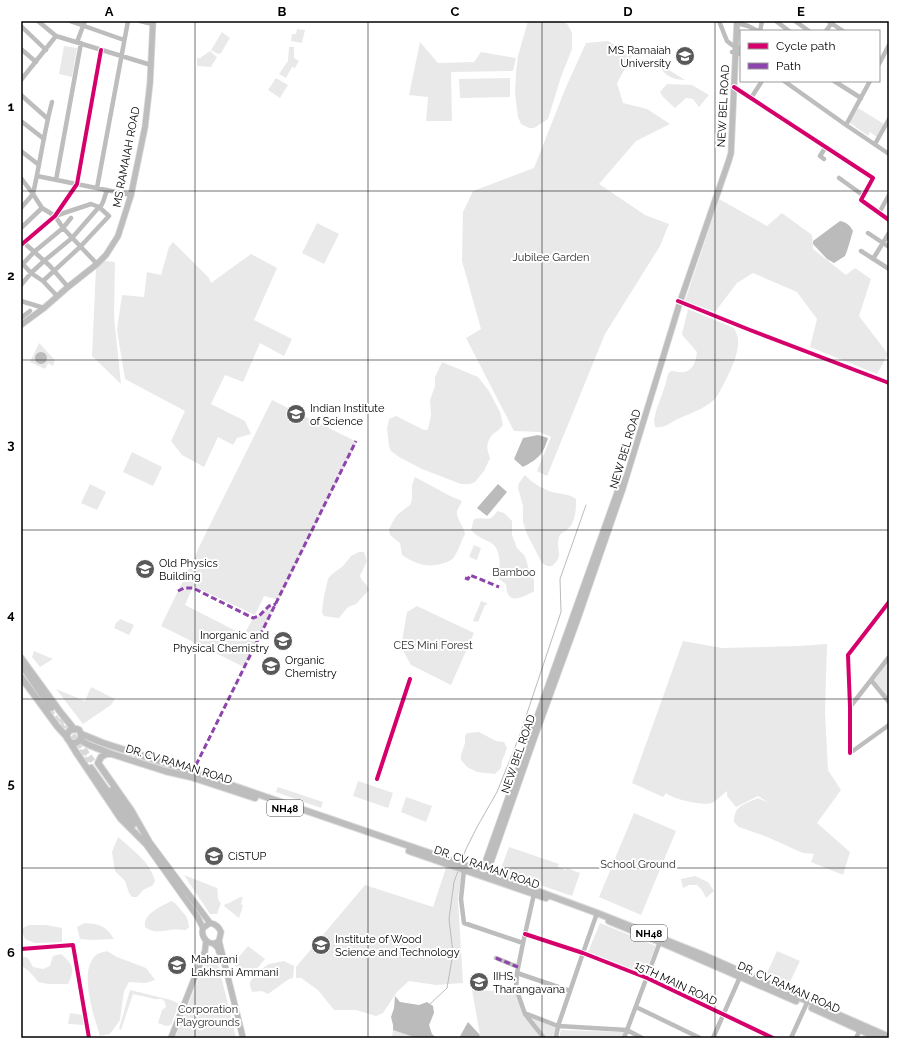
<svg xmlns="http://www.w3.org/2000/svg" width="910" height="1059" font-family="Raleway,sans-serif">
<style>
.green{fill:#e9e9e9}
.water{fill:#bbb}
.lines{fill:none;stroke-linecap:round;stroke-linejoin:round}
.stream{stroke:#bbb;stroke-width:1}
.highway-tunnel{stroke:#d9d9d9;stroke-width:6;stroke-dasharray:6 3;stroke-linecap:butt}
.major-casing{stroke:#dbdbdb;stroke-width:7}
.highway-casing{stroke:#dbdbdb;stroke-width:8}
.minor{stroke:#bdbdbd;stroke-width:4.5}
.major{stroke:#bdbdbd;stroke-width:5.5}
.highway{stroke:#bdbdbd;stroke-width:6}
.quiet{stroke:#8e44ad;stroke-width:3;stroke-dasharray:6 3;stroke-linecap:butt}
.cycleway-casing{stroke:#fff;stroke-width:6}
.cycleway{stroke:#d6006c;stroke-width:4}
.grid{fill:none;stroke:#000;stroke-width:1;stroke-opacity:0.55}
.labels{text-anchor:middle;stroke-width:4;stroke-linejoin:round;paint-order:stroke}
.shield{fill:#fff;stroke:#4c4c4c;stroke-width:1}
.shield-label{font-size:10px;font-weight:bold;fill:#000}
.poi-label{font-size:11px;fill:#000;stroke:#fff;text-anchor:start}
.street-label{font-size:11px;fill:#000;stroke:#fff}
.park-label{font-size:11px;fill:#2e2e2e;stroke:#fff}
.neatline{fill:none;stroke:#000;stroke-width:1.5}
.grid-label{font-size:13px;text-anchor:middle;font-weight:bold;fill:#000}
</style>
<rect width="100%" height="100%" fill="#fff"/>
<!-- green -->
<path class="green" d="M528,21h35l5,4 4,8v16l-11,28 -13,42 -14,9h-5l-8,-4 -3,-7 -3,-23 1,-22 2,-16z
M297,29l8,1 -3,13 -11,-2 1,-7h4z
M222,32l8,6 -9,15 -3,1 -7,-4z
M608,41l24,15 -15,27 6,20 24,6 23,15 -34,17 -37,43 46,31 24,9 -9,22 -55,88 -58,142 -10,-5 14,-34 -11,-5 -26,-1 -48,-93 15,-9 -19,-68 1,-49 10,-21 61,-23 32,-81 20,-44z
M420,42l18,21 36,-1 7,-10 35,6 -3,13 -62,1 1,49h-26l2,-24 -19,-2z
M64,46l13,2 -5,29 -13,-3z
M289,47h5v11l5,3 -4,7 -3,-1 -6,11 -7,-4 9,-13z
M210,51l7,6 -6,10 -14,-1v-8h3z
M658,63l27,17c-15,-1 -20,-4 -27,-17z
M276,78l12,7 -8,13 -12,-8z
M510,78v19l-50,1 -1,-19z
M667,84l25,1 17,10 -10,12 -6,-8 -7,-1 -11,10 -12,-11 -3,-5z
M858,108l26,16 -7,13 -7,-5 -2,4 -19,-14z
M719,199l48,27 15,-13 30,22 1,14 33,26 9,-7 16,11 -12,37 29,38 -11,20 -67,-27 7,-28 -20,-27 -44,-19 -16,10 -22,29 -30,-11z
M317,223l22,11 -15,30 -22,-11z
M173,242l36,36 2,5 40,-29 26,14 -23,52 38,19 -8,17 -24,-13 -17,39 -18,-7 -14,29 34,17 6,13 -14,4 -4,7 -15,-8 -14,30 -22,-12 -11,-14 14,-30 -60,-32 -8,-49 5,-35 22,2 3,-25 14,3 8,-28z
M104,261l11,1 -1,55 7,67 -29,-28 4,-88z
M688,309l46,19c2,4 4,8 4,12 1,18 -12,39 -20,55 -9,13 -26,17 -40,24 -7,3 -14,10 -23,8l-1,-7 2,-9 9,-25 3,-12 3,-3c10,1 17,4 23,-7 2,-4 2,-7 3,-12l-14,-16 -1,-2z
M39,343l16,17 -2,6 -5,-3 -3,6 -15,-7z
M442,362l36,15 11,14 11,21 3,13c-3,4 -6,6 -10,9 -7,8 -7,14 -3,24l-6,13 -9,11 -5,2h-9l-39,-15 -23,-12 -8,-6 -2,-5 -2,-17 2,-10 7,-3 28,14h3l1,-1 3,-13 -1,-16 5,-14v-9z
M272,400l85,42 -78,158 -15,-4 -9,19 -62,-29 -8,19 59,30 9,-17c10,-3 12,-12 22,-13l-31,62 -83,-41 32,-66 3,5 1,-3 -3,-3 5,-12z
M132,452l30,15 -9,19 -30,-14z
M525,475c7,8 16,13 27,17 8,2 18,2 24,7 0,11 0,22 -8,30 -4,3 -8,4 -9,8 -4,13 6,19 -7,29h-5l-5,-3 -15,-29 -4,-12v-16l-5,-18 1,-5z
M415,477l35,19 12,5c-1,3 -4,7 -5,10 -1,8 7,15 8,23 -4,7 -6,16 -11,23 -3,4 -9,6 -13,7 -15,4 -27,-1 -39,-9l-2,-12 -10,-8 -1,-6 3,-6 5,-8 13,-10 2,-6v-14z
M90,484l16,8 -9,18 -16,-7z
M497,511l7,2 8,8v14l5,13 8,8 4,14 5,10v11l-1,1c-13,6 -26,14 -27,-8l-7,-5c-2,-7 2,-14 0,-22 -2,-15 -10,-14 -21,-21 -3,-2 -5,-4 -7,-6l3,-11c12,-3 16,5 23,-8z
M474,545l7,3 -4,12 -8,-3z
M359,552h5l3,9 -7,15c2,6 7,7 9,14l-13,14 -8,3 -9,11h-2l-13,-2 -1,-1 -1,-4 2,-15 4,-17 3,-4 12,-9 8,-10z
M481,601l6,2v2h-2l-7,17 -5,-1z
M417,606l57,27 -23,52 -40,-20 -10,-18 6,-35z
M120,619l14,6 -5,10 -15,-7 3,-7 1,1z
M683,641l39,7 77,-2 28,-2 -2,68 3,58 13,20 -24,33 33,29 -7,23 -32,-13 3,-8 -11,-1 -38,-17 -26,-9 -5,-5c0,-17 10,-17 24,-24l11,5 -11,-7 -22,11 -9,-11v-5c-5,4 -10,9 -15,12 -9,3 -40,-4 -46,-10l-3,4 -31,-14z
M34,651l19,8 -13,8 -8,-10z
M889,660v38l-15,-18z
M91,687l24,12 -4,6 -28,19 -27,-35 29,12z
M479,732l17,9 8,1 3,6 -5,13 -1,7 -6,6 -18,-2 -10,-5 -6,-7v-5l4,-12v-7l2,-3z
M358,781l35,12 -5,15 -35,-12z
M278,787l45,15 -2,6 -45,-16z
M406,797l26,9 -6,16 -25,-10z
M634,813l42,18 -35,84 -42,-18z
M118,837c14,12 33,26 37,44l-2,4 -10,5 -6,7h-5l-3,-4 -4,-12 -10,-10 -3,-19z
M509,847l50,17 -1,3 8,3 1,-2 13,5 -8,23 -72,-25z
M446,868l16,5 -4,26 5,84 -27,2 -27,-4 -12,11 -14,21 -7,3 -20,-6h-22l-16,-20 -17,-12h-5v-11l69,-82 68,22z
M184,875l33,13c2,5 -1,12 4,15l-4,11h-7z
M695,876l13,6 6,9 -8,7 -4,-8 -5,-5h-8l-6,3 -2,-9z
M242,897h1l-2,7 2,2 -4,12 -15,-12 1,-2c7,-1 10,-6 17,-7z
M171,901l4,2 11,13 2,5 1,6 -3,3c-5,0 -11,-1 -16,0 -10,1 -16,4 -25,-3 -2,-14 16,-20 26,-26z
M85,923c15,1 21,3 29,16l-22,1 -12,-1 -3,-12z
M600,923l56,23 -12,29 -56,-23z
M29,925h17l16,3v14l-27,1 -10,-4 -4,-10z
M248,946l17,13 -15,18 -17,-13z
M107,951l10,6 29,11 9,12 -9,3 -17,-1 -5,9 -4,29 -10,14 -10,2c-6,-20 -22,-65 -4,-81 2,-2 8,-3 11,-4z
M777,951l23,10 -11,23 -22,-11z
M61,954c13,11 14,15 7,30h-20l-10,-2c-5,-7 -9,-12 -17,-16v-10l7,2 5,9 10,2 7,-3 3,-10z
M208,955h8l20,83h-61z
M284,961l10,5 -1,12 -4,1 -21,15 -6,-3 -10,1 -2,-6v-4l8,-11 11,-7z
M130,990l41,10 8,4 -8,21 -5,1 -8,-3 4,-13 4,-3 -1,-5 -3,-3h-7l-22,-5 -12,36 -2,-1z
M472,990l43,2 9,23 17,23h-63l2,-3z
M70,1013l13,2 2,10 -17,-1z
M526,1014l32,12 -2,12h-12z
M393,1030l24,7v1h-25z
M561,1030l63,2 -2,6h-63z"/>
<!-- water -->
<path class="water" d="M840,221c6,1 10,4 13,10l-6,20 -2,5 -11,7 -7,-4 -14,-15v-3z
M35 358a6 6 0 1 1 12 0a6 6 0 1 1-12 0Z
M538,435l10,3c-5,17 -10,21 -25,29l-9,-8 9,-21z
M498,484l9,8 -20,24 -10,-8z
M395,996l5,6 19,3 8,-3 6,4 1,7 -5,12 3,9 4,4h-19l-24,-8v-5l-2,-8 3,-9z
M468,1022l12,13 -2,3h-19z"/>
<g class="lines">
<!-- stream -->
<path class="stream" d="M461,862l5,-13 11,-22 20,-35 22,-55 42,-125 -1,-33 26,-74
M430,1004l17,-16 6,-35 -4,-34 5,-37 4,-11"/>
<!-- highway-tunnel -->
<path class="highway-tunnel" d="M49,710l16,21
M60,719l2,1 9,9
M67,728l28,36
M82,738l29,11
M74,743l17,25"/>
<!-- major casing -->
<g class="major-casing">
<path id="major" d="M21,325l23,-17 24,-21 29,-23 9,-9 12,-19 13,-41 14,-68 5,-44 3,-62
M148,840l62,83
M145,843l52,73 6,12
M481,874l141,-395
M486,876l49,-140 42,-115 46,-133 57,-186 49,-142 2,-7 6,-132
M210,923c6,1 9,4 11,9l-2,9c-9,7 -19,-3 -16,-13z
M219,941l24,97
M214,944l4,4 1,4
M171,1038l34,-87 1,-10"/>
</g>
<!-- highway casing -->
<g class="highway-casing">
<path id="highway" d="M21,658l40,55 13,16
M21,664l30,44
M21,677l36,49 10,11
M81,734v5l-5,4h-5l-4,-5v-4l3,-4 7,-1 2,1 2,4 22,9 90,29 295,101 109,40 106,42 186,82
M80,740l9,5 23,9 53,17 26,6 64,21
M70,742l6,10 45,67 24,24
M110,754h-4l-5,3 -3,6 33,47 17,30
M91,768l41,58
M112,790l23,33
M409,851l137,47
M609,921l51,21 136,59
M812,1008l66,30"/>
</g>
<!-- minor -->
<path class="minor" d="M38,21l18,15 95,29
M70,21l54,19
M140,21l13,3
M719,21l8,20 5,4 9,4
M776,21l13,10
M795,21l14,10
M828,21l15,10
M737,23l11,3 10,5
M22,27l24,23
M760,31l2,-10
M826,31l7,-10
M77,42l8,-21
M21,49l15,13
M732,52l9,2
M879,64l10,-19
M21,80l35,-44
M784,81l62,44 43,29
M834,81l27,17
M734,87l139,91 -12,22 28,20
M21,95l27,24
M751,98l11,-17
M52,102c-8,30 -12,61 -19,92l9,14 13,8 8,12 34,36
M21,121l23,18
M846,125l24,-44
M875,144l14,-25
M21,151l18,14
M824,159l-4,-3 5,-8
M37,176l94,19
M21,178l12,16 -12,14
M839,178l25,18
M56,180l25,-137
M97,188l31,-167
M100,208l3,-6 4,-12
M879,213l10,-18
M21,228l21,-20
M868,233l21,14
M21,240l29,26 18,21
M21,245l34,-29 22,-32 24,-134
M861,251l28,18
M873,259l16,-26
M21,262l10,11 12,8 14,15
M21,266l13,-14 29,-24 8,-10
M43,281l37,-34 29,-31 -10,-9 -8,-3 -36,12
M21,285l10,-12 13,-12 28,-23 27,-31
M21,301l23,7
M678,301l72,29 139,53
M21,318l9,-7
M871,680l18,22
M850,707l39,-50
M850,753v-46l-2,-52 41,-53
M850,753l39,-28
M464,870l-3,29 3,24 59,20
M534,894l-11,49 -6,30 -1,15 9,26 19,24
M525,934l58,19 64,25 126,60
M21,949l52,-4 16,93
M496,958l22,9
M517,973l53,18 -12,35 -2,12
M570,991l13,-38 13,-37
M636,1007l64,31
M527,1014l31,12 69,4 15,8
M624,1038l36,-96
M713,1038l27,-61
M791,1038l15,-33
M856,1038l4,-8"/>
<!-- major -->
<use href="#major" class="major"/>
<!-- highway -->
<use href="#highway" class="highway"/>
<!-- quiet -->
<path class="quiet" d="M465,578l3,1 2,-4 29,12
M178,591l6,-3h9l60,30 6,-2 10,-10 7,-2
M196,765l160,-324
M496,958l22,9"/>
<!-- cycleway casing -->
<g class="cycleway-casing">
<path id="cycleway" d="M734,87l139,91 -12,22 28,20
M21,245l34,-29 22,-32 24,-134
M678,301l72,29 139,53
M850,753v-46l-2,-52 41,-53
M377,779l33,-100
M525,934l58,19 64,25 126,60
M21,949l52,-4 16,93"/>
</g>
<!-- cycleway -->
<use href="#cycleway" class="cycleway"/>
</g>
<!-- grid -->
<path class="grid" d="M195,21v1017M368,21v1017M542,21v1017M715,21v1017M21,191h868M21,360h868M21,530h868M21,699h868M21,868h868"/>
<!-- icons -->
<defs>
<g id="university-disc" transform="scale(1)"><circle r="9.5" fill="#595959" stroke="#fff"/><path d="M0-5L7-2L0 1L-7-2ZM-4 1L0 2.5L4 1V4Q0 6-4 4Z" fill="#fff"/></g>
</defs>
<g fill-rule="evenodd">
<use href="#university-disc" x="685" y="56"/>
<use href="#university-disc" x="296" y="414"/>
<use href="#university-disc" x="145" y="569"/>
<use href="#university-disc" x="283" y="641"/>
<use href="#university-disc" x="271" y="666"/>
<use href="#university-disc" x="214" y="856"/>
<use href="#university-disc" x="321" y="945"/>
<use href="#university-disc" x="177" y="965"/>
<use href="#university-disc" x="479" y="982"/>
</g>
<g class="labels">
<!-- shield labels -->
<g class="shield">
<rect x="267" y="800" width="36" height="16" rx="3"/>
<rect x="631" y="925" width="36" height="16" rx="3"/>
</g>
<g class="shield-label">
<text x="285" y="812">NH48</text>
<text x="649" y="937">NH48</text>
</g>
<!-- poi labels -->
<g class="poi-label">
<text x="671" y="54" text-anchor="end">MS Ramaiah<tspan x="671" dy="13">University</tspan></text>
<text x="310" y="412">Indian Institute<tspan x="310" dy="13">of Science</tspan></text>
<text x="159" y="567">Old Physics<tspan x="159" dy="13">Building</tspan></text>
<text x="269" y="639" text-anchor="end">Inorganic and<tspan x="269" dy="13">Physical Chemistry</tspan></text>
<text x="285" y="664">Organic<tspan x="285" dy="13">Chemistry</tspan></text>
<text x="228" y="860">CiSTUP</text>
<text x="335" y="943">Institute of Wood<tspan x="335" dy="13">Science and Technology</tspan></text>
<text x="191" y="963">Maharani<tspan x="191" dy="13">Lakhsmi Ammani</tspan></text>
<text x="493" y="980">IIHS,<tspan x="493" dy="13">Tharangavana</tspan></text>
</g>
<!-- street labels -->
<g class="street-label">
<text transform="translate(723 106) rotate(-87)" y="4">NEW BEL ROAD</text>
<text transform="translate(126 157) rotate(-79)" y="4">MS RAMAIAH ROAD</text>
<text transform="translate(625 449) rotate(-73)" y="4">NEW BEL ROAD</text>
<text transform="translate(518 754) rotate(-71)" y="4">NEW BEL ROAD</text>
<text transform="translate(179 764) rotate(17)" y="4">DR. CV RAMAN ROAD</text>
<text transform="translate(487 867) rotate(19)" y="4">DR. CV RAMAN ROAD</text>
<text transform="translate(676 983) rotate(25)" y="4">15TH MAIN ROAD</text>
<text transform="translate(789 987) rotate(24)" y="4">DR. CV RAMAN ROAD</text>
</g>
<!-- park labels -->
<g class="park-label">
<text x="551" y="261">Jubilee Garden</text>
<text x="514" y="576">Bamboo</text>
<text x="433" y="649">CES Mini Forest</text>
<text x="638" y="868">School Ground</text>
<text x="208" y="1013">Corporation<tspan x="208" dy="13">Playgrounds</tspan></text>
</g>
</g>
<!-- border -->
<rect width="910" height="1059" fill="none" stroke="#ffffff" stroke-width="44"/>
<!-- legend -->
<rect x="740" y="30" width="140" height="52" fill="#ffffff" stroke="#999999"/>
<rect x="748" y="43" width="20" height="6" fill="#d6006c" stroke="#999999"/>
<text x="776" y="50" font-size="12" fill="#000000">Cycle path</text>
<rect x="748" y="63" width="20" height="6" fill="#8e44ad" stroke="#999999"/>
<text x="776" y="70" font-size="12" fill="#000000">Path</text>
<rect x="22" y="22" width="866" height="1015" class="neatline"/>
<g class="grid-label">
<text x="109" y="16">A</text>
<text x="282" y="16">B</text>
<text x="455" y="16">C</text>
<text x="628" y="16">D</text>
<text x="801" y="16">E</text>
<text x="11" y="111">1</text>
<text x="11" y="280">2</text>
<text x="11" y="449">3</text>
<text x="11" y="619">4</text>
<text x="11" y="788">5</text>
<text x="11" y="957">6</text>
</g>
</svg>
